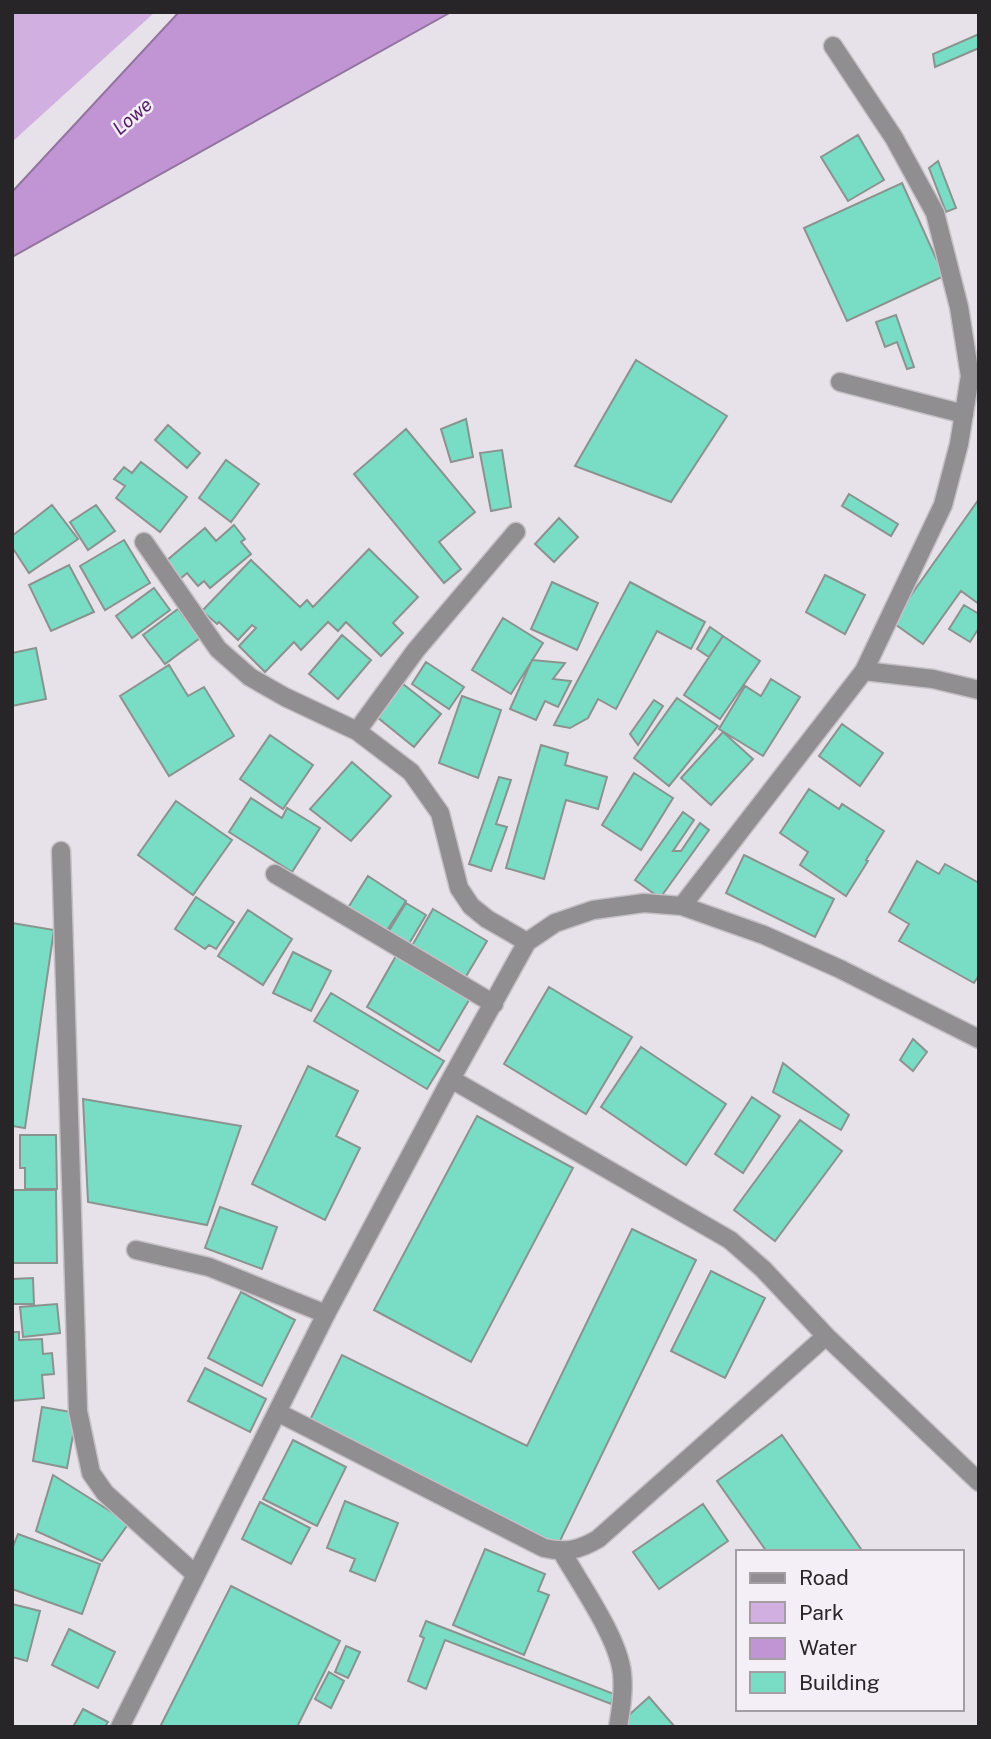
<svg xmlns="http://www.w3.org/2000/svg" width="991" height="1739" font-family="'Public Sans',sans-serif">
<style>
.green{fill:#d2afe1}
.water{fill:#c195d3;stroke:#9373a0;stroke-width:2}
.building{fill:#79dcc4;stroke:#8a9390;stroke-width:2}
.lines{fill:none;stroke-linecap:round;stroke-linejoin:round}
.lane-casing{stroke:#c4c0c6;stroke-width:21}
.street-casing{stroke:#c4c0c6;stroke-width:21}
.lane{stroke:#908e91;stroke-width:18}
.street{stroke:#908e91;stroke-width:18}
.labels{text-anchor:middle;stroke-width:5;stroke-linejoin:round;paint-order:stroke}
.water-label{font-size:19px;font-style:italic;fill:#521c66;stroke:#f4eff6}
</style>
<rect width="100%" height="100%" fill="#e7e2e9"/>
<!-- green -->
<path class="green" d="M12,12h143l-143,130z"/>
<!-- water -->
<path class="water" d="M179,12h272l-439,245v-65z"/>
<!-- building -->
<path class="building" d="M979,34v14l-44,19 -2,-13z
M858,135l26,45 -36,21 -27,-44z
M938,161l18,47 -10,4 -17,-44z
M902,183l42,93 -97,45 -43,-93z
M896,315l18,52 -7,2 -10,-27 -12,5 -9,-25z
M636,360l91,56 -56,86 -96,-36z
M466,419l7,38 -22,5 -10,-33z
M168,425l32,28 -13,15 -32,-28z
M406,429l69,83 -36,30 22,27 -17,14 -90,-109z
M502,450l9,57 -20,4 -11,-58z
M226,460l33,24 -28,38 -32,-24z
M141,462l46,35 -27,35 -44,-34 9,-12 -11,-7 10,-12 8,6z
M849,494l49,30 -7,12 -49,-30z
M979,499v105l-18,-13 -38,53 -31,-22z
M52,505l26,34 -49,34 -17,-26v-11z
M96,505l19,26 -27,19 -18,-28z
M559,518l19,19 -24,25 -19,-18z
M234,525l11,14 -4,3 10,12 -41,34 -6,-7 -6,5 -11,-13 -8,7 -14,-18 40,-34 11,13z
M124,540l26,43 -45,27 -25,-44z
M369,549l49,48 -25,26 10,10 -22,23 -35,-34 -8,9 -10,-9 -27,28 -7,-8 -29,30 -26,-26 17,-18 -4,-3 -14,15 -19,-18 -2,2 -15,-13 49,-51 49,47 7,-7 6,7z
M69,565l25,47 -43,19 -22,-46z
M825,575l40,20 -20,39 -39,-22z
M552,582l46,21 -21,47 -46,-21z
M630,582l75,40 -14,27 -34,-18 -41,78 -18,-10 -10,19 -18,10 -16,-3z
M154,588l16,22 -38,28 -16,-22z
M964,605l15,9v14l-9,14 -21,-13z
M178,609l22,29 -35,26 -22,-29z
M503,618l40,25 -32,51 -39,-24z
M710,627l13,9 -14,21 -12,-8z
M342,635l29,25 -33,39 -29,-25z
M723,636l37,25 -40,58 -36,-24z
M36,648l10,51 -34,7v-53z
M532,660l33,3 -12,16 18,2 -13,26 -13,-6 -9,19 -26,-11z
M426,662l38,25 -15,22 -37,-25z
M169,665l19,31 16,-9 30,49 -65,40 -49,-80z
M771,679l29,18 -37,59 -44,-27 26,-43 16,10z
M403,684l38,30 -27,33 -37,-30z
M462,696l39,14 -23,68 -39,-15z
M677,698l41,28 -49,60 -35,-28z
M654,700l9,6 -25,39 -8,-11z
M842,724l41,29 -23,33 -41,-30z
M723,732l30,27 -42,46 -30,-27z
M270,735l43,30 -30,44 -43,-30z
M541,745l27,8 -3,12 42,12 -9,32 -32,-9 -22,79 -38,-11z
M352,762l39,34 -40,45 -41,-32z
M634,773l39,25 -32,52 -39,-25z
M499,777l12,3 -15,44 11,3 -16,44 -22,-7z
M809,789l30,20 3,-5 42,27 -18,29 2,1 -22,35 -46,-31 8,-13 -28,-19z
M251,798l31,20 5,-10 33,20 -28,44 -63,-40z
M176,801l56,39 -39,55 -55,-40z
M683,812l11,8 -21,31h8l19,-28 9,7 -49,68 -25,-18z
M744,855l90,44 -19,38 -89,-44z
M917,861l22,13 6,-10 34,19v92l-5,8 -75,-42 10,-17 -20,-12z
M368,876l38,25 -22,34 -38,-24z
M196,897l38,25 -18,27 -7,-4 -4,4 -30,-20z
M406,903l20,12 -19,32 -20,-13z
M433,909l54,32 -22,37 -53,-32z
M248,910l44,29 -29,46 -45,-29z
M12,923l42,7 -29,198 -13,-2z
M293,952l38,19 -20,40 -38,-18z
M396,956l73,44 -30,51 -72,-44z
M549,987l83,50 -46,77 -82,-50z
M331,993l113,68 -17,28 -113,-68z
M913,1039l14,13 -14,19 -13,-11z
M641,1047l85,57 -40,61 -85,-58z
M783,1063l66,52 -8,15 -68,-38z
M308,1066l50,25 -22,45 24,12 -35,72 -73,-36z
M752,1097l28,19 -37,57 -28,-19z
M83,1099l158,27 -34,99 -119,-23z
M477,1116l96,52 -102,194 -97,-52z
M800,1120l42,31 -67,90 -41,-31z
M20,1135h36l1,54h-32v-21h-5z
M12,1190h44l1,73h-45z
M220,1207l57,20 -15,42 -57,-21z
M632,1229l64,31 -139,287 -249,-123 34,-69 185,91z
M711,1271l54,27 -40,80 -54,-27z
M33,1278l1,26h-22v-25z
M241,1292l54,28 -33,66 -54,-28z
M57,1304l3,29 -37,4 -3,-30z
M12,1332h7v8l23,-1 1,15 9,-1 2,21 -12,1 2,23 -32,3z
M205,1368l61,31 -16,33 -62,-31z
M42,1407l35,6 -10,55 -34,-7z
M782,1435l81,117h-96l-50,-71z
M293,1440l53,27 -29,59 -54,-27z
M53,1475l76,48 -27,38 -66,-30z
M345,1501l53,22 -23,58 -25,-10 5,-12 -28,-11z
M260,1502l50,26 -19,36 -49,-25z
M703,1504l25,37 -69,48 -26,-37z
M18,1534l82,30 -18,50 -70,-25v-40z
M485,1549l60,25 -7,17 11,4 -25,60 -71,-30z
M231,1586l109,55 -43,86h-137z
M12,1604l28,7 -13,50 -15,-4z
M426,1621l188,73 -3,10 -166,-64 -19,49 -18,-8 16,-43 -4,-2z
M69,1629l46,23 -17,36 -46,-23z
M346,1646l14,6 -12,26 -13,-6z
M329,1672l15,9 -13,27 -16,-9z
M649,1697l26,30h-54l-2,-3z
M83,1709l25,13 -3,5h-32z"/>
<g class="lines">
<!-- lane casing -->
<g class="lane-casing">
<path id="lane" d="M840,382l124,32
M864,671l69,8 46,11
M136,1250l73,17 117,47"/>
</g>
<!-- street casing -->
<g class="street-casing">
<path id="street" d="M144,542l74,107 32,28 35,20 72,34 54,41 29,41 19,75 12,18 16,13 40,23
M357,731l59,-81 100,-118
M61,851l17,560 13,62 14,20 90,81
M275,874l219,130
M682,906l182,-235 79,-166 16,-61 11,-68 -11,-69 -24,-94 -41,-75 -61,-92
M451,1079l279,161 33,29 63,67 153,146
M277,1412l267,136c22,5 35,2 54,-9l228,-203
M562,1552c18,32 56,85 60,121 2,18 -1,36 -4,54
M120,1727l206,-413 125,-235 76,-137 28,-19 38,-13 51,-7 38,3 82,29 76,34 139,70"/>
</g>
<!-- lane -->
<use href="#lane" class="lane"/>
<!-- street -->
<use href="#street" class="street"/>
</g>
<g class="labels">
<!-- water labels -->
<g class="water-label">
<text transform="translate(132 116) rotate(-41)" y="7">Lowe</text>
</g>
</g>
<!-- border -->
<rect width="991" height="1739" fill="none" stroke="#272528" stroke-width="28"/>
<!-- legend -->
<rect x="736" y="1550" width="228" height="161" fill="#f4eff6" stroke="#a29ea4" stroke-width="2"/>
<rect x="750" y="1573" width="35" height="10" fill="#908e91" stroke="#a29ea4" stroke-width="2"/>
<text x="799" y="1585" font-size="21" fill="#272528">Road</text>
<rect x="750" y="1602" width="35" height="21" fill="#d2afe1" stroke="#a29ea4" stroke-width="2"/>
<text x="799" y="1620" font-size="21" fill="#272528">Park</text>
<rect x="750" y="1638" width="35" height="21" fill="#c195d3" stroke="#a29ea4" stroke-width="2"/>
<text x="799" y="1655" font-size="21" fill="#272528">Water</text>
<rect x="750" y="1672" width="35" height="21" fill="#79dcc4" stroke="#a29ea4" stroke-width="2"/>
<text x="799" y="1690" font-size="21" fill="#272528">Building</text>
</svg>
